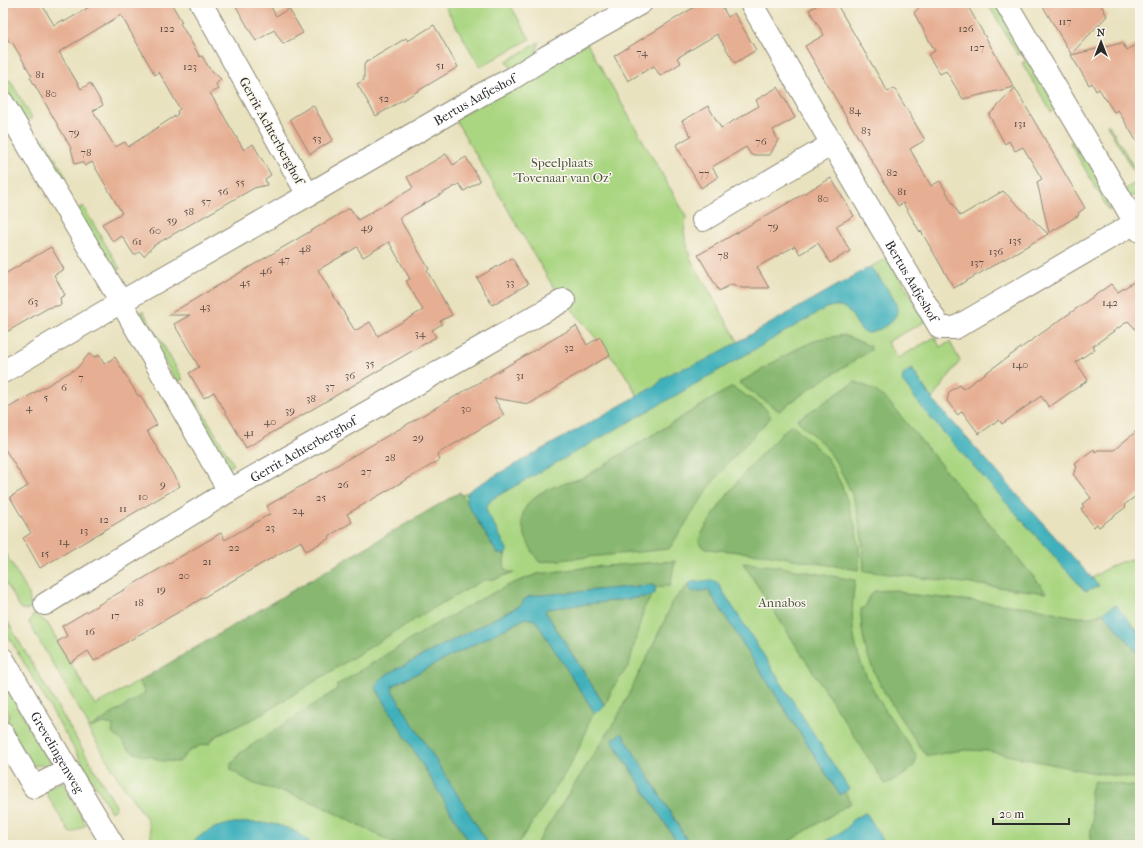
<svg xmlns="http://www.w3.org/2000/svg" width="1143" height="848" font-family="'IM FELL French Canon',serif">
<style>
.green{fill:#aad682;stroke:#6a8056}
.forest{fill:#87b770;stroke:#59714e}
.water{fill:#41b1bc;stroke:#366e74}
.building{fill:#e6ae92;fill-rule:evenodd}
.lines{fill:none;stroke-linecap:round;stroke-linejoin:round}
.minor-casing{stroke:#8a8675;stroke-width:24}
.minor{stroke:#fff;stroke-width:22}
.labels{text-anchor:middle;stroke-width:3;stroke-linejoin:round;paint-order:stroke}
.number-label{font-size:11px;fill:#5a4c45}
.street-label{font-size:13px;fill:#2b2b2b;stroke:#fbf7ec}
.park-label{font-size:13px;fill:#4b5641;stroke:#fbf7ec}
</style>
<rect width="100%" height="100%" fill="#fbf7ec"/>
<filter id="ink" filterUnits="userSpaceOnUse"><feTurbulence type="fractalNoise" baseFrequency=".025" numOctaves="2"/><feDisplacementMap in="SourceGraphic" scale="8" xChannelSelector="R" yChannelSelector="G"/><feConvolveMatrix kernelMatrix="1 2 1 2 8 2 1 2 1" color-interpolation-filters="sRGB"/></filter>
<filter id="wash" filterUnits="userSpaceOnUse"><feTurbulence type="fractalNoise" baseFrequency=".012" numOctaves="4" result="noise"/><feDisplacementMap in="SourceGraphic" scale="16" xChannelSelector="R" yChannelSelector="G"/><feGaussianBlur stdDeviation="0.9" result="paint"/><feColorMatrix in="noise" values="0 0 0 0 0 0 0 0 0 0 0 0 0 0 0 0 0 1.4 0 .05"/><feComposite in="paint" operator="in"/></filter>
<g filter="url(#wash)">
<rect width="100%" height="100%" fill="#e9e2bf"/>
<!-- green -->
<path class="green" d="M443,3h66l21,36 -50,28z
M995,3h1l28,49 -6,3 -29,-49z
M539,42l-4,17 -21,12 -8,-9z
M587,43l99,173 -2,16 6,26 49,85 141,-65 -10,-11 18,-9 38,63 -39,21 11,16 37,-21 5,10 10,-5 10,19 -28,38 -20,-30 -5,3 176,217 2,2 14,-6 -7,-7c14,-10 30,-19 48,-20v287h-987l-6,-26 -26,-36 -34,-56 2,-1 -60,-103 4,-8 3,-1 12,10 47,81 44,-24 4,7 51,-34 277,-164 18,-2 153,-94 -4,2 -15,-25 -71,-86 -97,-166z
M1029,59l28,50 -6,3 -29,-49z
M10,80l22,38 -6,4 -23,-39z
M1107,125h2l31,53v16l-3,2h-9l-3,-7 14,-8z
M44,139l22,38 -6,4 -23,-39z
M1076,140l37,64 -4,7 -39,-68z
M83,206l37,63 -7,4 -36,-63z
M143,311l40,68 -6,3 -40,-67z
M195,399l39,66 -7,3 -38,-65z
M3,549l26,45 2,14 -2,2 -8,-1 -18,-30z
M3,614l113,192 -1,3 -4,3 -108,-185z
M3,681l48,82c-6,4 -13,1 -20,3l-24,-42 2,-10 -6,-9z
M62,781l24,44 -14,8 -3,-1 -24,-41z"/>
<!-- forest -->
<path class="forest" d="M844,335l26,11 1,4 -60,38 -32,23 -40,-28 54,-32 25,-12z
M855,382c15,5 22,9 34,20l158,191 -183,-22 -2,-33 -6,-33 -9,-22 -10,-19 -12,-18 -28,-26z
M732,387l32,20 7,10 -42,45 -17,21 -43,66 -130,13c-9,-14 -24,-39 -13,-55 12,-20 39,-22 58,-30 16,-8 32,-20 47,-29 33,-20 67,-41 101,-61z
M792,424l36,35 14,27 13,39 5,29 -2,16 -87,-15 -64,-6c-4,-1 -7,-3 -8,-8 0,-5 10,-19 13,-24 23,-35 49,-65 80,-93z
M460,492l37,61 7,2 2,-2 -2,8 1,8 4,3h5l-18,7 -12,1 -54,30 -173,107 -41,19 -7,8 -10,2 -11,6 -9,10 -18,-1 -11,-5h-6l-9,-3 -8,-5 -6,-8 -9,-7 1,-8 -9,-2 -14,5 55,-35 -6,-12z
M675,561l-5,25 -15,1 -4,-2 -112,11 -2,-1 -12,4 -4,6 -132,68 -11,8 -2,7 95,157h-74l-80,-41 -26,-10 -37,-10 -23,-14v-6l9,-11 87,-57 10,-7v-4l92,-57 54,-30 26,-13 28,-11 54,-7z
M743,563l31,3 81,14c-3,20 -4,42 0,62 8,41 38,79 61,113 3,16 -20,23 -31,29z
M689,584l1,5 3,3 15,-2 3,4 128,200 6,-2 6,11 -68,42h-93l-35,-58 -43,-46 67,104h-141l-1,-2 80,-125 34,-69 17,-36 3,-10z
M897,590l9,4c41,4 82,9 123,13 19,2 37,11 57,10 7,0 12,-1 17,-5l37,43v124l-50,-7 -103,-21 -22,-1 -16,2 -18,4 -5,-1c-8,-10 -15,-22 -23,-33 -24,-36 -43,-69 -42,-113l4,-2 4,-10 5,-6z
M652,596l-8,12 -15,57 -17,24 -7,17 -60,-95 1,-2z
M526,618l9,1 60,94c-8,7 -9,21 -14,31 -17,36 -42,68 -64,101h-28l-97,-153v-6z
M1094,781l46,6v58h-50l1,-16 2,-9 -2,-11 -1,-19z"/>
<!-- water -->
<path class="water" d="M870,267c7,8 26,31 27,41 1,7 -4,12 -9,16 -4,3 -14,9 -19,9 -16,1 -13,-36 -43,-25l-160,93 -174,98 -6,8 1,5 20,37v3l-3,3 -7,-2 -31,-51 1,-8 4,-5 186,-104 5,-6 11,-7 31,-11z
M912,369l20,30 167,187 -14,5 -158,-177 -25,-33 1,-6z
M712,580l5,2 132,207 -9,6 -129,-201 -3,-4 -15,2 -3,-3 -1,-5 2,-2z
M651,585l3,1 2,3 -2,5 -2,2 -105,13 -2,2 60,95 -10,7 -60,-93 -9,-2 -134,68 1,6 96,153h-18l-95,-157 2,-7 11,-8 132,-68 4,-6 5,-3z
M1116,605l24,29v21l-37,-43z
M622,733l68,112h-11l-67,-105z
M864,813l3,1 19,31h-66l27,-17 5,-8z
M234,823c30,-1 55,-2 78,22h-121c11,-14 26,-19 43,-22z"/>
<g id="blocks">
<!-- building -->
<path class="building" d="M3,3h38l13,22 9,-5 1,2 32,-19h75l11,19 -2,1 20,34 2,-1 7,12 12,11 -5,5 2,5 -8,4 34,57 9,-6 18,31 -6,4 2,6 -13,3 -91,52 -10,6 -9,10 -4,-4 -6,3 -12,-19 -9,6 -11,-18 20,-11 -30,-51 -7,4 -3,-4 -7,2 -4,-16 -41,-71 2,-1 -20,-34 -2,1 -7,-12zM121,15l34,60 4,-3 21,37 -3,2 1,3 -50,33 -3,-5 -10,5 -22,-36 10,-6 -13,-22 -9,6 -22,-37z
M234,3h35l7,13 13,-7 14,24 -20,11 -9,-14 -18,11z
M701,3h19l8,14 6,-4 22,37 -21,13 -18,-29 -40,24 4,5 -21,13 -6,-10 -26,15 -14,-25z
M821,3h15l52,89 6,-4 31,52 -15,9 21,37 9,-5 20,35 43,-25 45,43 -94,54 -33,-57 -1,1 -17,-29 -5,3 -93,-160 19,-11 -15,-25z
M923,3h43l48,84 -51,12 -17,-28 -6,3 -12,-19 7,-4 -21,-38z
M1041,3h59l7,13 -36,38z
M434,25l24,42 -82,49 -19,-32 7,-4v-14l1,-3 41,-25 2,3z
M1140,42v105l-22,-37 -4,2 -15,-23 -3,2 -4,-8 -3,2 -18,-30 51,-12 5,7z
M778,87l17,31 -22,12 5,10 -8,15h-19l-5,-8 -34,20 6,10 -17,11 -25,-43 15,-9 -9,-15 26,-15 13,22 38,-22 -3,-6z
M1015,88l70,120 -7,5 1,2 -30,18 -12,-51 5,-3 -19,-32 -8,4 -6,-10 -4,3 -16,-29z
M313,105l20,35 -23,14 -20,-35z
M446,154l7,11 13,-8 14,24 -16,10 -5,-7 -60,34 30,51 -2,2 25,44 -12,6 2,3 -10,6 4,7 -190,111 -32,-56 -10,6 -15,-25 10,-6 -25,-43 16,-9h-22l182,-107 8,12 55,-32 -6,-11zM389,242l21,37 -4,2 17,29 -45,26 -8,-14 -15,9 -37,-61 39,-23 6,10z
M831,178l23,38 -18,10 14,25 -20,12 -12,-20 -18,11 -5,-8 -38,21 12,21h-27l-10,-4 -13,7 -21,-36z
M51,247l13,22 -10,6 11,20 -5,3 1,7 -13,3 -45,26v-59z
M512,258l16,26 -36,21 -15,-27z
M1140,278v56l-12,-13 -35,25 2,3 -19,13 12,18 -39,27 -8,-11 -39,28 -3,-4 -20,14 -17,-23 -4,4 -11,-14 2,-9 11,-7 3,4 148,-105 7,8z
M576,326l11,19 13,-8 10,18 -53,31 1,1 -29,17 -35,-6 10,17 -67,39 3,6 -93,54 5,8 -23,14 1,2 -24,13 -5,-10 -207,120 -6,-10 -18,12 -13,-21 10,-6 -5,-10 159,-93 4,7 45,-26 -3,-8z
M89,354l6,3 4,-2 5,9 11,-7 23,39 2,-1 17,30 -10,6 33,55 -140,82 -17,-30 8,-5 -21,-36 18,-11 -25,-40v-35l74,-43z
M1140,428v65l-16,12 2,2 -27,20 -2,-3 -3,3 -13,-18 3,-2 -2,-3 9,-6 -18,-24 2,-2 -1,-1 3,-3 -2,-5 19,-14 1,3 3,-2h16z"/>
</g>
</g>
<g filter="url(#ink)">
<use href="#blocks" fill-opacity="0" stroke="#8a8675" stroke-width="1"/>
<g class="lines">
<!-- minor casing -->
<g class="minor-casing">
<g id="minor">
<path id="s1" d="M751,3l81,141 108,184h15l185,-108"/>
<path d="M1006,3l134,228"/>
<path d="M3,103l118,199 108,189"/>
<path id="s2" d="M308,195l174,-101 31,-16 33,-21 95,-54"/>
<path d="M703,220l129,-76"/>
<path d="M3,372l118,-70 187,-107 -107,-192"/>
<path id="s3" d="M45,604l184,-113 335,-191"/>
<path id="s4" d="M3,659l65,111 45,75"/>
<path d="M3,734l31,53 34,-17"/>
</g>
</g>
<!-- minor -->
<use href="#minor" class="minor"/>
</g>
</g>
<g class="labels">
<!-- number labels -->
<g class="number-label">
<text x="1065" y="25">117</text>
<text x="167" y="32">122</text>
<text x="966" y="32">126</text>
<text x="977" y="51">127</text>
<text x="642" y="56">74</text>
<text x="440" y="69">51</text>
<text x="190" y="70">123</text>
<text x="40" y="78">81</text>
<text x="51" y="97">80</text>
<text x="384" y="102">52</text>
<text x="855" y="114">84</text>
<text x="1020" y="127">131</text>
<text x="866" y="134">83</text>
<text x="74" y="136">79</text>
<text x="317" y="142">53</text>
<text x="761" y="145">76</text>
<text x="86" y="156">78</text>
<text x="892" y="176">82</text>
<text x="704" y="177">77</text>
<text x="240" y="186">55</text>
<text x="223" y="195">56</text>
<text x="902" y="195">81</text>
<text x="823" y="202">80</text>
<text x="206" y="205">57</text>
<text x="189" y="215">58</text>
<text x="172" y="224">59</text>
<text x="773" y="230">79</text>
<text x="367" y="231">49</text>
<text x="155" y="234">60</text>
<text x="1015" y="244">135</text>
<text x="137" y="245">61</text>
<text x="305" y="252">48</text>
<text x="996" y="255">136</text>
<text x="723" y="259">78</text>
<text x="284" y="263">47</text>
<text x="977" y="266">137</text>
<text x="266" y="274">46</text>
<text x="245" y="286">45</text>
<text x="510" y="286">33</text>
<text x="33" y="305">63</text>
<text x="1110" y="306">142</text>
<text x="205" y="310">43</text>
<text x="420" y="337">34</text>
<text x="569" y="351">32</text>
<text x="370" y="367">35</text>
<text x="1020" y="368">140</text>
<text x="350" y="379">36</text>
<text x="520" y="379">31</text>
<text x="81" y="381">7</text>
<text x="330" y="390">37</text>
<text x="64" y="391">6</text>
<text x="46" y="401">5</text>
<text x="311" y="402">38</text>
<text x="29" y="411">4</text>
<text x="466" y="412">30</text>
<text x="290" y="414">39</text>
<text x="270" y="425">40</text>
<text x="249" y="436">41</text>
<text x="418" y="441">29</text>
<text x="390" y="461">28</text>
<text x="366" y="475">27</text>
<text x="163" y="488">9</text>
<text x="343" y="488">26</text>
<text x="143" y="500">10</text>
<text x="321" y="501">25</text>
<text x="123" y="512">11</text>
<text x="298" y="514">24</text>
<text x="104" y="523">12</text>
<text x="270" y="531">23</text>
<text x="84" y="534">13</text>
<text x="64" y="545">14</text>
<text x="234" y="551">22</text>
<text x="45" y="557">15</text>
<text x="207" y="565">21</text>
<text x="184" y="579">20</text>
<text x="161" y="593">19</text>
<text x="139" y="606">18</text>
<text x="115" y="619">17</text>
<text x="90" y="635">16</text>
</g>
<!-- street labels -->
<g class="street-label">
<text dy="5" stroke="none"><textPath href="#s2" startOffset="192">Bertus Aafjeshof</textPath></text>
<text transform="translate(272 130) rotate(61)" y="5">Gerrit Achterberghof</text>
<text dy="5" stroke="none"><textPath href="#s1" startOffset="321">Bertus Aafjeshof</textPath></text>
<text dy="5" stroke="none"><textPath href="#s3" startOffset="301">Gerrit Achterberghof</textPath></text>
<text dy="5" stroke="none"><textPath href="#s4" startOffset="108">Grevelingenweg</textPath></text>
</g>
<!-- park labels -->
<g class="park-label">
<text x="562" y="167">Speelplaats<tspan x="562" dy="15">'Tovenaar van Oz'</tspan></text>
<text x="782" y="607">Annabos</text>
</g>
</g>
<!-- margin -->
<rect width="1143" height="848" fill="none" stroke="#fbf7ec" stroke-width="16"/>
<!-- north arrow -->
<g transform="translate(1101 42)" stroke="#fbf7ec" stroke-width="3" paint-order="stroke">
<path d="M0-3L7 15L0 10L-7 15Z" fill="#2b2b2b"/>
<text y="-6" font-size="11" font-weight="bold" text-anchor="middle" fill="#2b2b2b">N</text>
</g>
<!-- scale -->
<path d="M993 818v6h76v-6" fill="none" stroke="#2b2b2b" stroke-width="2"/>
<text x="999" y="818" font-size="12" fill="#2b2b2b" stroke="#fbf7ec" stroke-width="3" paint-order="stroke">20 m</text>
</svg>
